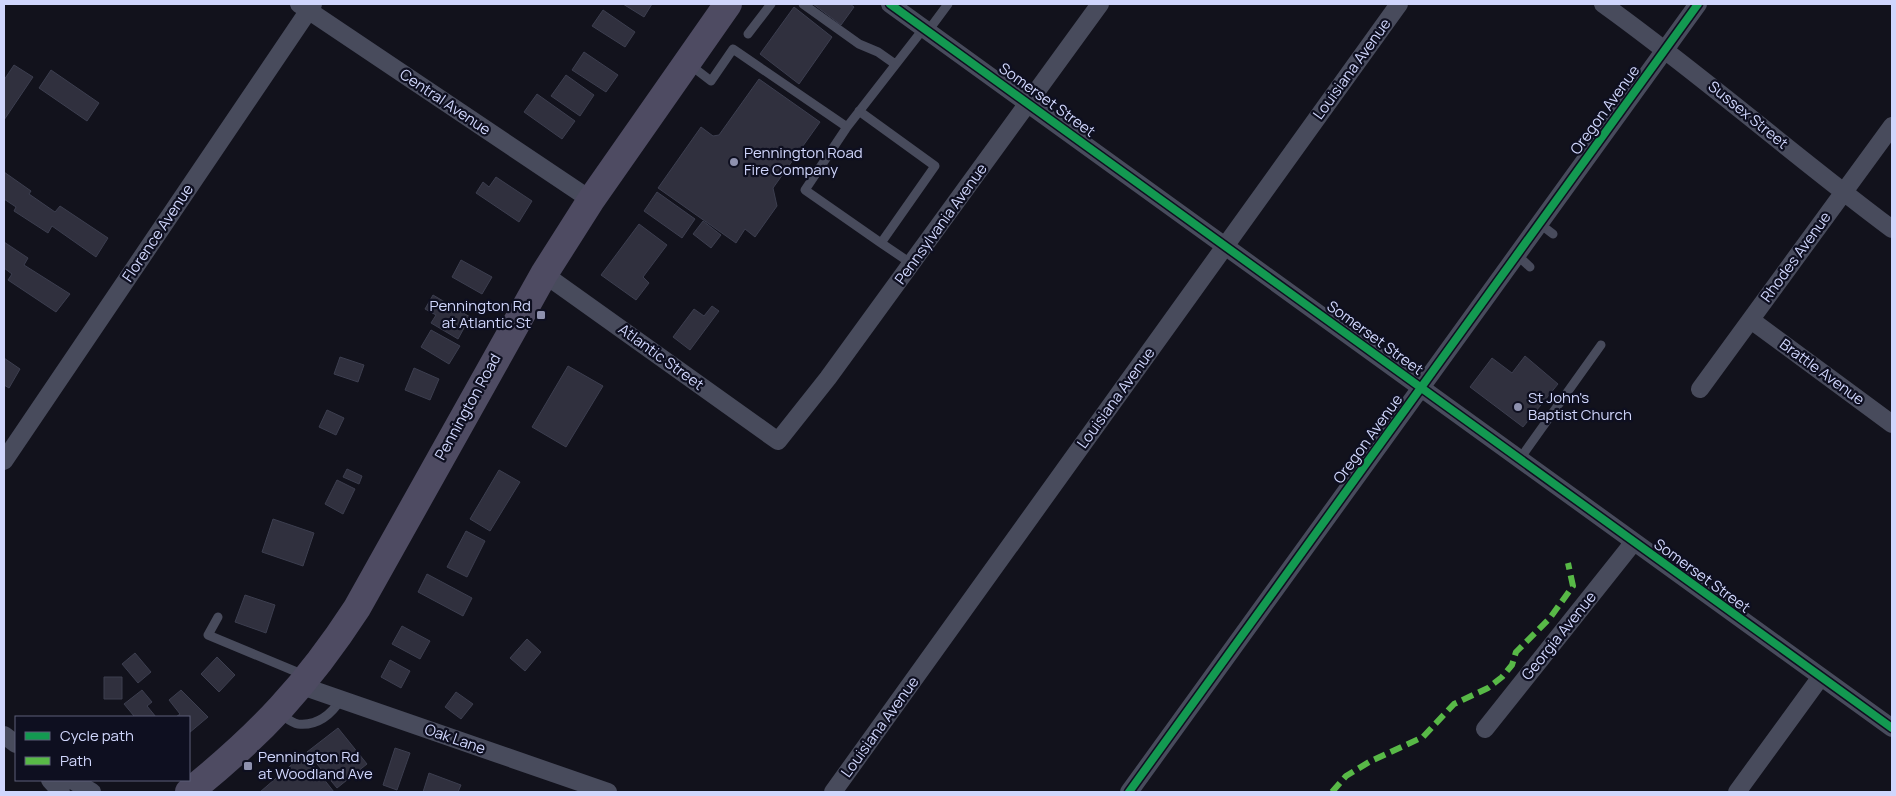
<svg xmlns="http://www.w3.org/2000/svg" width="1896" height="796" font-family="Manrope,sans-serif">
<style>
.building{fill:#30303e;stroke:#3c3e4f}
.lines{fill:none;stroke-linecap:round;stroke-linejoin:round}
.lane{stroke:#484b5c;stroke-width:9}
.street{stroke:#484b5c;stroke-width:18}
.primary{stroke:#4e4b62;stroke-width:28}
.quiet{stroke:#58b947;stroke-width:6;stroke-dasharray:12 6;stroke-linecap:butt}
.cycleway-casing{stroke:#0e0f20;stroke-width:11}
.cycleway{stroke:#139951;stroke-width:8}
.poi-dot{fill:#8e91ae;stroke:#0e0f20;stroke-width:2}
.labels{text-anchor:middle;stroke-width:4.5;stroke-linejoin:round;paint-order:stroke}
.street-label{font-size:15px;fill:#d0d6fc;stroke:#0e0f20}
.poi-label{font-size:15px;fill:#d0d6fc;stroke:#0e0f20;text-anchor:start}
</style>
<rect width="100%" height="100%" fill="#12121c"/>
<!-- building -->
<path class="building" d="M623,4h29l-8,13z
M813,4h37l4,3 -13,18z
M794,7l38,30 -33,47 -39,-30z
M603,10l32,22 -10,15 -33,-21z
M584,52l34,23 -12,17 -34,-22z
M14,65l19,12 -29,43v-40z
M51,70l48,33 -12,18 -48,-33z
M566,75l28,20 -14,21 -29,-20z
M759,79l61,43 -47,66 4,18 -22,31 -10,-8 -9,14 -78,-55 43,-61 12,9 6,-1z
M537,94l38,27 -13,18 -38,-27z
M4,172l27,19 -2,3 26,18 5,-6 48,32 -12,19 -44,-31 -4,7 -34,-22 2,-4 -12,-8z
M496,177l36,24 -13,21 -43,-29 7,-11 6,5z
M657,192l38,27 -13,19 -38,-27z
M703,221l18,14 -10,13 -18,-14z
M639,224l28,21 -24,32 6,6 -13,17 -35,-25z
M4,242l24,16 -4,7 46,29 -14,18 -48,-32 4,-6 -8,-6z
M461,260l31,17 -10,17 -30,-17z
M433,295l37,22 -12,22 -27,-16 5,-8 -11,-6z
M712,306l7,5 -29,39 -17,-13 21,-28 10,7z
M431,330l29,16 -11,18 -28,-17z
M1525,356l33,28 -35,43 -53,-40 22,-29 20,15z
M340,357l24,8 -6,17 -24,-8z
M4,358l16,11 -11,19 -5,-3z
M568,366l35,20 -37,61 -34,-20z
M414,368l25,11 -9,21 -25,-10z
M327,410l17,8 -8,17 -17,-8z
M347,469l15,7 -3,8 -16,-7z
M499,470l21,12 -30,49 -20,-12z
M337,480l18,9 -12,25 -18,-10z
M273,519l41,14 -11,33 -41,-14z
M466,531l19,10 -18,36 -20,-10z
M427,574l45,24 -9,18 -45,-24z
M245,595l30,10 -9,28 -31,-11z
M402,626l28,15 -10,18 -28,-15z
M527,639l14,13 -16,19 -15,-13z
M135,653l16,19 -13,11 -16,-19z
M217,657l18,18 -16,17 -18,-18z
M390,660l20,11 -9,17 -20,-11z
M104,677h18v22h-18z
M142,690l10,12 -5,4 9,11h-24l2,-1 -10,-12z
M181,690l27,27 -19,16v-16h-13l4,-3 -11,-14z
M456,692l17,12 -12,15 -16,-12z
M338,728l29,36 -30,24 -30,-36z
M395,748l15,5 -13,37 -14,-5z
M304,754l30,38h-74z
M429,773l32,12 -3,7h-35z"/>
<g class="lines">
<!-- lane -->
<path class="lane" d="M803,4l56,40 19,8 17,12
M928,31l20,-27
M748,34l23,-30
M689,64l22,17 22,-32 114,78 77,-99
M847,127l-42,63 76,53 54,-77 -76,-55
M1540,224l13,10
M881,243l31,21
M1517,255l13,12
M1519,460l82,-115
M218,617l-10,18 96,40
M280,714c5,3 12,9 18,10 20,2 33,-9 43,-25"/>
<!-- street -->
<path class="street" d="M299,4l292,196
M890,4l1002,724
M1603,4c99,71 191,152 289,225
M544,274l234,167 50,-63 272,-374
M1751,320l141,104
M1700,389l192,-263
M4,461l309,-457
M302,686l306,106
M1485,729l148,-186
M4,735l12,9
M50,780l11,12
M72,780l20,12
M833,792l566,-788
M1129,792l569,-788
M1737,792l83,-114"/>
<!-- primary -->
<path class="primary" d="M189,792c71,-57 118,-107 168,-184l187,-334 47,-74 137,-196"/>
<!-- quiet -->
<path class="quiet" d="M1332,792l14,-16 23,-14 54,-25 31,-33 34,-16 14,-11 10,-12 4,-13 34,-34 23,-32 -5,-23"/>
<!-- cycleway casing -->
<g class="cycleway-casing">
<path id="cycleway" d="M890,4l1002,724
M1129,792l569,-788"/>
</g>
<!-- cycleway -->
<use href="#cycleway" class="cycleway"/>
</g>
<!-- markers -->
<g class="poi-dot">
<circle cx="734" cy="162" r="5"/>
<rect x="536" y="310" width="10" height="10" rx="2.5"/>
<circle cx="1518" cy="407" r="5"/>
<rect x="243" y="761" width="10" height="10" rx="2.5"/>
</g>
<g class="labels">
<!-- street labels -->
<g class="street-label">
<text transform="translate(1352 69) rotate(-54)" y="5">Louisiana Avenue</text>
<text transform="translate(1047 100) rotate(36)" y="5">Somerset Street</text>
<text transform="translate(445 102) rotate(34)" y="5">Central Avenue</text>
<text transform="translate(1605 110) rotate(-54)" y="5">Oregon Avenue</text>
<text transform="translate(1748 115) rotate(39)" y="5">Sussex Street</text>
<text transform="translate(941 224) rotate(-54)" y="5">Pennsylvania Avenue</text>
<text transform="translate(158 233) rotate(-56)" y="5">Florence Avenue</text>
<text transform="translate(1796 257) rotate(-54)" y="5">Rhodes Avenue</text>
<text transform="translate(1375 338) rotate(36)" y="5">Somerset Street</text>
<text transform="translate(661 357) rotate(36)" y="5">Atlantic Street</text>
<text transform="translate(1822 372) rotate(36)" y="5">Brattle Avenue</text>
<text transform="translate(1116 398) rotate(-54)" y="5">Louisiana Avenue</text>
<text transform="translate(468 407) rotate(-61)" y="5">Pennington Road</text>
<text transform="translate(1368 439) rotate(-54)" y="5">Oregon Avenue</text>
<text transform="translate(1702 576) rotate(36)" y="5">Somerset Street</text>
<text transform="translate(1559 636) rotate(-51)" y="5">Georgia Avenue</text>
<text transform="translate(880 727) rotate(-54)" y="5">Louisiana Avenue</text>
<text transform="translate(455 739) rotate(19)" y="5">Oak Lane</text>
</g>
<!-- poi labels -->
<g class="poi-label">
<text x="744" y="158">Pennington Road<tspan x="744" dy="17">Fire Company</tspan></text>
<text x="531" y="311" text-anchor="end">Pennington Rd<tspan x="531" dy="17">at Atlantic St</tspan></text>
<text x="1528" y="403">St John's<tspan x="1528" dy="17">Baptist Church</tspan></text>
<text x="258" y="762">Pennington Rd<tspan x="258" dy="17">at Woodland Ave</tspan></text>
</g>
</g>
<!-- border -->
<rect width="1896" height="796" fill="none" stroke="#d0d6fc" stroke-width="10"/>
<!-- legend -->
<rect x="15" y="716" width="175" height="65" fill="#0e0f20" stroke="#5c5f78"/>
<rect x="25" y="732" width="25" height="8" fill="#139951" stroke="#5c5f78"/>
<text x="60" y="741" font-size="15" fill="#d0d6fc">Cycle path</text>
<rect x="25" y="757" width="25" height="8" fill="#58b947" stroke="#5c5f78"/>
<text x="60" y="766" font-size="15" fill="#d0d6fc">Path</text>
</svg>
